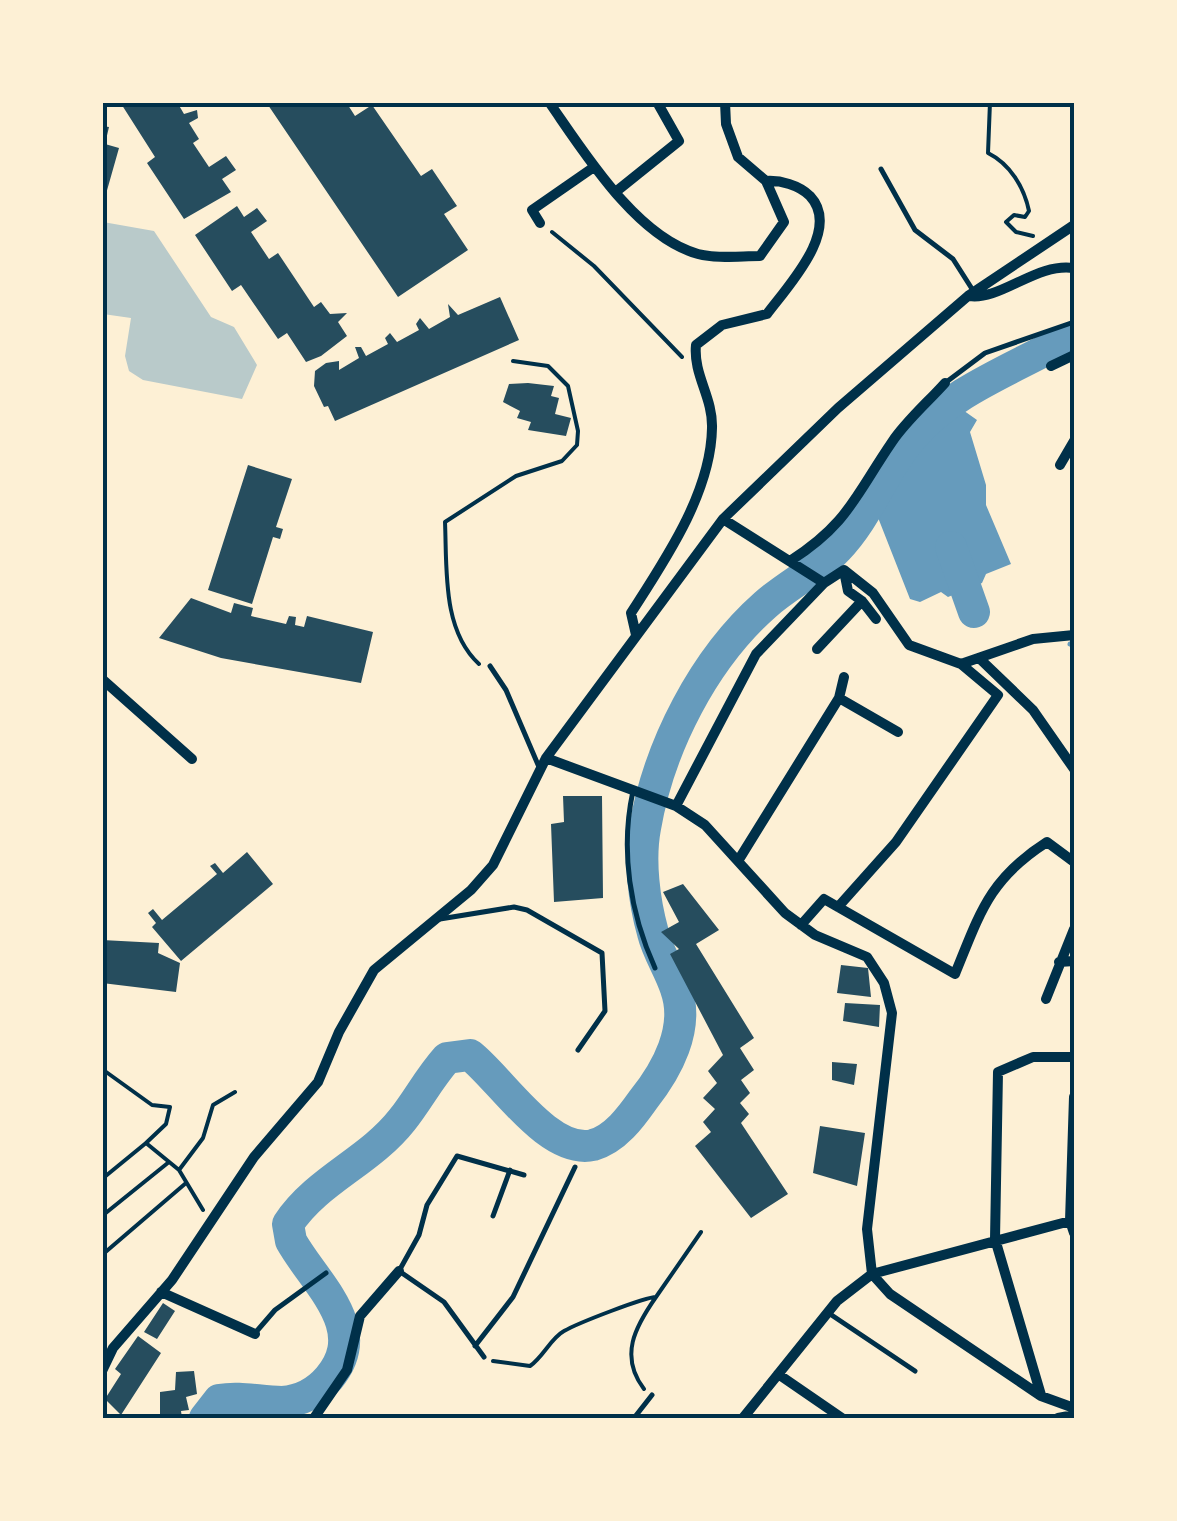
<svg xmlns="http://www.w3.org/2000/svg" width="1177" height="1521" font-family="Karla,sans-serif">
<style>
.green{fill:#b9caca}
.water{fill:#669bbc}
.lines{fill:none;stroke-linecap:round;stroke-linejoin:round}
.stream{stroke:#669bbc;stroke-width:5}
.river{stroke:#669bbc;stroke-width:32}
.building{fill:#264d5e}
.path{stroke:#003049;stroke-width:4}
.service{stroke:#003049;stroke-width:5}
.minor{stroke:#003049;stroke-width:10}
.neatline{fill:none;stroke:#003049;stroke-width:4}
</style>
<rect width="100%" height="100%" fill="#fdf0d5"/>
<!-- green -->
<path class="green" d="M103,222l51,9 57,86 23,10 23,38 -15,34 -99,-19 -14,-9 -4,-15 6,-38 -28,-4z"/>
<!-- water -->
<path class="water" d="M960,408l17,12 -7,12 16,53v20l25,59 -25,10 -4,9 -34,14 -7,-5 -21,10 -10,-3 -33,-84 46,-77z"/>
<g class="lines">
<!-- stream -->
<path class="stream" d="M1070,644l4,1"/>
<!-- river -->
<path class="river" d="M951,547l23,65
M205,1418l14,-18c22,-4 41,2 63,2 19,-1 35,-10 47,-24 42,-50 -14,-94 -38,-137l-3,-17c29,-44 81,-62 114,-104 16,-20 27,-42 45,-62l23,-3c31,24 78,100 123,90 22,-6 38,-28 50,-45 24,-30 47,-72 33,-111 -6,-19 -18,-36 -23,-56 -9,-32 -14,-73 -8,-105 14,-82 59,-169 120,-223 22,-20 52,-34 72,-56 32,-33 46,-79 76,-113 36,-43 97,-66 146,-93l15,-3"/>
</g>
<!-- building -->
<path class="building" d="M120,102h57l7,12 13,-4 1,8 -9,5 10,16 -6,4 16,24 17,-11 10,14 -14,9 9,13 -47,27 -37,-56 8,-6z
M266,102h80l9,14 17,-11 49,71 11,-7 25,37 -13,8 24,36 -70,47z
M102,126l7,1 -4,17 14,4 -15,53z
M237,206l7,11 13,-9 10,13 -16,11 18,27 9,-6 36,54 7,-5 9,12 17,-1 -9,9 9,14 -26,20 -15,6 -19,-29 -9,6 -37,-54 -9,6 -37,-56z
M500,297l19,43 -184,81 -7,-15 -4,1 -10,-21 1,-15 11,-8 13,-2v9l20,-12 -4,-11h6l5,9 22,-12 -3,-6 5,-5 7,9 22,-12 -3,-6 4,-6 9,11 21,-12 -2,-13 10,11z
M528,383l26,3 -3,10 8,2 -4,16 16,4 -5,18 -38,-6 3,-8 -14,-4 3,-7 -17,-9 6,-18z
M248,465l44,14 -16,48 7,2 -3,10 -7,-2 -21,67 -44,-14z
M191,598l40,15 3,-10 19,5 -2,8 35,8 3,-8 7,1 -1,8 9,2 3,-11 66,16 -12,51 -140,-25 -62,-20z
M563,796h39l1,102 -49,4 -3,-78 13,-2z
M247,852l26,32 -92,77 -29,-34 4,-4 -8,-10 5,-4 9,11 55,-46 -7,-8 5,-3 8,10z
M683,884l36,46 -23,14 58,94 -14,10 14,22 -13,10 9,13 -10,10 9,11 -8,9 47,71 -37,24 -56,-72 16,-14 -8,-10 12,-13 -12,-11 14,-15 -9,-12 15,-16 -53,-101 9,-5 -18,-17 18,-10 -16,-30z
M102,940l57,3 -1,10 22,10 -4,29 -74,-9z
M841,965l27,3 3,29 -34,-4z
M845,1003l35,2 -1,22 -36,-6z
M832,1062l25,2 -3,21 -22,-5z
M820,1126l45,7 -8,53 -44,-13z
M163,1303l12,8 -18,28 -13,-7z
M138,1336l23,17 -40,62 -16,-16 16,-25 -6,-5z
M194,1371l3,23 -11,3 3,13 -8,1 1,7h-32l10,-3v-23l15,-2 1,-18z"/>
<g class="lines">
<!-- path -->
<path class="path" d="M990,102l-2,51c22,11 36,34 41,58l-4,6 -11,-2 -8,7 10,10 17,4
M552,232l42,34 88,91
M479,664c-37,-34 -32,-95 -34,-142l71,-46 46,-15 15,-16 1,-14 -10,-45 -20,-20 -35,-5
M102,1069l50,36 18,2 -4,17 -20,19
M179,1170l24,-32 10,-33 22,-13
M102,1179l44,-36 33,27 24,40
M102,1216l67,-54
M102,1255l84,-72
M656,1297l45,-65
M493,1361l37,5c13,-9 21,-28 34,-35 14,-8 81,-34 92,-34 -21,30 -37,59 -12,92"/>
<!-- service -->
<path class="service" d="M881,169l34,61 38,29 21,33
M945,383l40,-30 89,-31
M490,666l16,24 33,77
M633,791c-13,59 -3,122 22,177
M440,919l74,-12 13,3 75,43 3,58 -27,39
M493,1216l17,-46
M830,1314l85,57
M256,1332l19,-22 51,-37
M475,1346l38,-49 62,-130
M484,1357l-40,-55 -45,-31 20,-36 8,-30 30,-49 67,19
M634,1418l18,-23"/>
<!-- minor -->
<path class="minor" d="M549,102c35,50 87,135 149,152 19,5 42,2 62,2l24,-34 -18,-41 -28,-24 -12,-33 -1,-22
M618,190l61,-49 -22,-39
M540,223l-8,-13 62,-43
M969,296c31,5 68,-34 105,-28
M1051,366l23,-11
M1060,465l14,-24
M723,519l101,64 20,-13 29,23 36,52 52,19 37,31 -102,147 -58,65
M790,561c58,-37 65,-65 102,-119 14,-21 36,-40 53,-59
M844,571l4,20 14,10 14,18
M636,635l-5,-22c34,-53 80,-120 81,-185 1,-31 -19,-53 -16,-83l26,-20 45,-11c20,-27 75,-84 43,-118 -11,-11 -30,-16 -44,-15
M817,649l45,-48
M979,658l54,52 41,59
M961,664l72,-25 41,-4
M102,679l90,80
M839,698l5,-21
M546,758l130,48 29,19 80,88 30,22 52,22 17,26 8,30 -25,216 5,45 18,20 151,102 33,12
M676,806l80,-152 68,-71
M738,861l101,-163 59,34
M801,925l23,-26 131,75c25,-61 34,-95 92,-132l27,20
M1059,962l15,-1
M1046,999l28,-70
M1074,1097l-4,124 4,12
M161,1292l94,42
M102,1371l11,-23 59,-68 82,-123 64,-75 21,-50 35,-62 97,-80 22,-25 53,-107 177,-239 115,-111 130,-112 106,-71
M778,1374l64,44
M1041,1395l-46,-156 3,-167 35,-15h41
M314,1418l33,-48 13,-54 39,-45
M743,1418l94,-117 35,-27 202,-54
M1058,1418l16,-3"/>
</g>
<!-- border -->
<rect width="1177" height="1521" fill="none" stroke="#fdf0d5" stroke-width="210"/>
<rect x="105" y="105" width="967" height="1311" class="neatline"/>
</svg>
